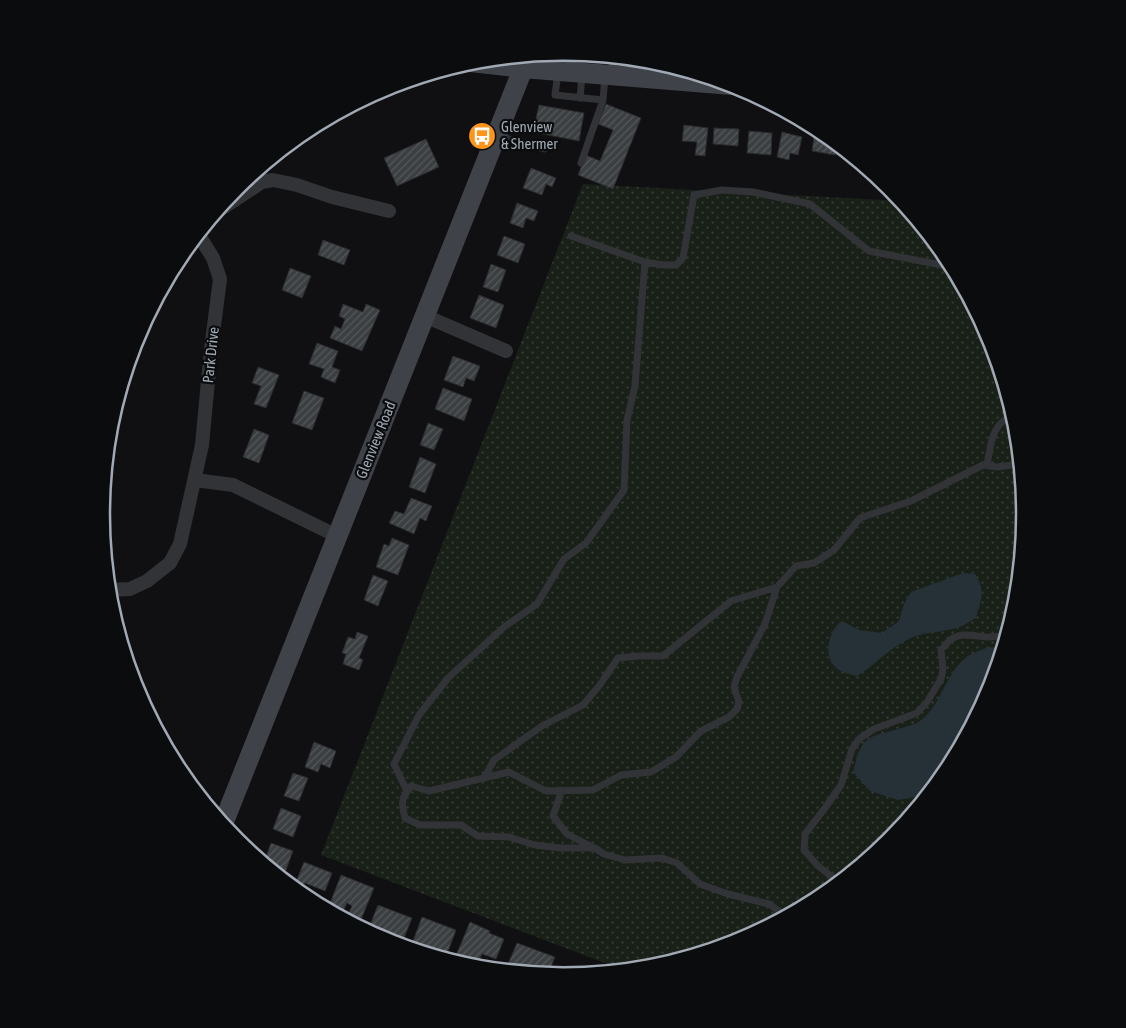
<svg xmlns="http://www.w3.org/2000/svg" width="1126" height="1028" font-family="'Asap Condensed',sans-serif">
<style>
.grass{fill:url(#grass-dots)}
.water{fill:#263137}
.building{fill:url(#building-hatch);stroke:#2a2b2e}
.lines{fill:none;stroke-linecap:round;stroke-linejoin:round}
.lane{stroke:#313337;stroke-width:7}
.street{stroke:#313337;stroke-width:14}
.secondary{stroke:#3f4248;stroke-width:20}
.labels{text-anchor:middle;stroke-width:4.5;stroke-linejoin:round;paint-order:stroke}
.poi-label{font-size:15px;fill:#a0a9b4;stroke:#0b0c0d;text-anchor:start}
.street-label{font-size:15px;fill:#a0a9b4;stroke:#0b0c0d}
.rim{fill:none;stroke:#a0a9b4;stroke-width:2.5}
</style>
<defs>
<pattern id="grass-dots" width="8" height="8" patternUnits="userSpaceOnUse" patternTransform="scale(1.25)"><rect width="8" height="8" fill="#182018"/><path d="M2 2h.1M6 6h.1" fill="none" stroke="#363e37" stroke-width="1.8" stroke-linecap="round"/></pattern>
<pattern id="building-hatch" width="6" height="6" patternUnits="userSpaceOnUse" patternTransform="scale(1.25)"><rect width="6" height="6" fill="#3c3f42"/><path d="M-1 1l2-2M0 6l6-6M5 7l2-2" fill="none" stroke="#55585b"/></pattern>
</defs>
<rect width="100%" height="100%" fill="#101012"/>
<!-- grass -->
<path class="grass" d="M583,184l318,17 46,57 42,80 27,86 8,90 -8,90 -27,87 -42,80 -58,70 -70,57 -80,42 -86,27 -30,3 -302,-115z"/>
<!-- water -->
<path class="water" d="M963,573l12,1c11,16 6,26 1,44 -6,3 -11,7 -17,9 -17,6 -36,4 -52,13 -20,10 -32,25 -50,36 -8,-2 -20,-4 -25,-13 -8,-12 -2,-32 8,-41l6,1 13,7 23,3 17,-12 5,-17 7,-12z
M989,647l13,1 -13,43 -42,80 -21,24 -28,5 -28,-9 -17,-19c9,-39 15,-34 49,-44 5,-2 11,-3 15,-5 25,-15 27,-50 51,-67 6,-4 14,-6 21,-9z"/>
<!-- building -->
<path class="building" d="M606,104l35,14 -28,71 -35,-14 8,-20 14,6 13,-31 -15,-6z
M539,105l45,8 -5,28 -46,-9z
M684,125l24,3 -3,28 -10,-1 2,-13 -15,-1z
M714,128l25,1 -1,17 -25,-2z
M749,131l23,2 -1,22 -24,-2z
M782,132l20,5 -4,18 -8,-2 -1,7 -12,-3z
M814,137l17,3 6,5 -2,10 -23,-4z
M426,139l13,28 -42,19 -13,-28z
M531,168l25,10 -4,9 -6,-3 -4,11 -19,-7z
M517,203l21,8 -4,10 -8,-3 -3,10 -13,-5z
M504,236l21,8 -7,19 -21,-8z
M323,240l27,10 -6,15 -26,-10z
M491,264l15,6 -8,22 -15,-5z
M290,268l21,8 -9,22 -20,-8z
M479,295l25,10 -8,23 -26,-10z
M343,304l20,8 3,-8 14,6 -18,41 -32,-13 5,-12 6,3 4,-10 -6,-3z
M317,343l21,8 -6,16 8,3 -5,13 -14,-6 3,-8 -15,-5z
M453,356l27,10 -6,15 -8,-3 -3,9 -19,-7z
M258,367l21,8 -13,33 -12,-4 7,-18 -9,-3z
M443,388l29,11 -8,22 -29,-12z
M304,391l20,7 -12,32 -20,-7z
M428,423l15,6 -9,21 -14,-5z
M254,429l15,6 -10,28 -16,-6z
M420,457l16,7 -11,29 -16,-6z
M411,498l21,8 -6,15 -6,-3 -6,16 -25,-11 6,-12 9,3z
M392,538l17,7 -11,30 -22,-8 8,-23 5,2z
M373,575l15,6 -10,25 -14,-6z
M357,632l11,4 -9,22 4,2 -4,10 -16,-6 3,-10 -4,-1 6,-16 7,2z
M314,742l22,9 -6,17 -9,-4 -3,8 -13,-5z
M293,773l15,5 -9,23 -15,-5z
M281,808l20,8 -8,21 -20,-8z
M271,843l22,8 -10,27 -19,-16z
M304,862l28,11 -7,18 -20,-8 -3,8 -8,-4z
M341,875l33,13 -14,34 -13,-5 5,-11 -5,-3 -4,8 -14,-5z
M378,905l34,13 -8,20 -34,-13z
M422,917l34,13 -9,24 -34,-13z
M470,922l20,9 -1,2 15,6 -8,20 -14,-5 -3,6 -8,-3 -2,6 -14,-5z
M517,943l38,14 -7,17 -25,-2v-2l-15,-6z"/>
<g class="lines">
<!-- lane -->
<path class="lane" d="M612,57l1,17
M570,69l1,-16
M558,72l-3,23 48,5
M580,98l2,-22
M499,136l45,13
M581,163l22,-63 2,-23
M645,262l18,3h13l7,-7 11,-63 28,-5 31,2 57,12 59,47 83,16
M987,465c4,-20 4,-42 26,-49
M484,778l10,-18 48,-34 41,-21 16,-19 19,-28 21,-2h24l68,-55 46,-14
M562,790l-9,26 14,18 25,13
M407,791l-13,-27 25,-49 29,-37 56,-51 33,-23 27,-45 22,-16 38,-53 3,-70 8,-34 10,-124 -74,-26
M839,882l-21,-16 -14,-16 1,-16 20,-26 16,-23 11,-36 7,-10 15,-10 43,-16 10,-11 14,-23 2,-10 -2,-19c15,-20 24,-15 45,-13 7,0 14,-1 20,-1
M786,916l-17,-12 -41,-10 -28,-10 -23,-21 -15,-5 -37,2 -21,-6 -9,-6h-34l-26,-3 -26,-8 -31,-1 -17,-11h-41l-15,-7c-4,-16 -4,-19 6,-32l18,5 80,-19 37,19 47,-1 28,-15 30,-3 25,-15 25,-26 28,-14 8,-8 2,-7 -5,-15 3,-10 28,-53 12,-37 19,-21 18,-3 20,-13 26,-32 51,-17 72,-36 14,2 23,-3"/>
<!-- street -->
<path class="street" d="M218,211l44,-29 11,-2 24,5 35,12 57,14
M425,316l81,35
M195,480l38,5 104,51
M109,590l21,-1 17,-8 23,-18 10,-19 22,-99 9,-96 9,-70 -7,-21 -15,-24"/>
<!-- secondary -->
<path class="secondary" d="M471,62l52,6 209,17
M223,824l305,-768"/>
</g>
<!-- icons -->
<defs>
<g id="bus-disc" transform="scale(1.4375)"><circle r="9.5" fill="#ff941b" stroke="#0b0c0d"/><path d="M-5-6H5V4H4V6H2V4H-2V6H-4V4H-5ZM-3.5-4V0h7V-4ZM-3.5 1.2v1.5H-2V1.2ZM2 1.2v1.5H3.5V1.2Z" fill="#fff"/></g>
</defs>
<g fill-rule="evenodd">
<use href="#bus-disc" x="482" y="136"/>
</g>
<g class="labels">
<!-- poi labels -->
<g class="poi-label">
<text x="501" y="132">Glenview<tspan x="501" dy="17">&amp; Shermer</tspan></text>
</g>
<!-- street labels -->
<g class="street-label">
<text transform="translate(211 355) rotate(-84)" y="5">Park Drive</text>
<text transform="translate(376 440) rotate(-68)" y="5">Glenview Road</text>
</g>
</g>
<!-- crop -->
<path d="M0 0H1126V1028H0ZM110 514a453 453 0 1 1 906 0a453 453 0 1 1-906 0Z" fill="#0b0c0d" fill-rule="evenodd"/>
<path class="rim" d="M110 514a453 453 0 1 1 906 0a453 453 0 1 1-906 0Z"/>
</svg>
